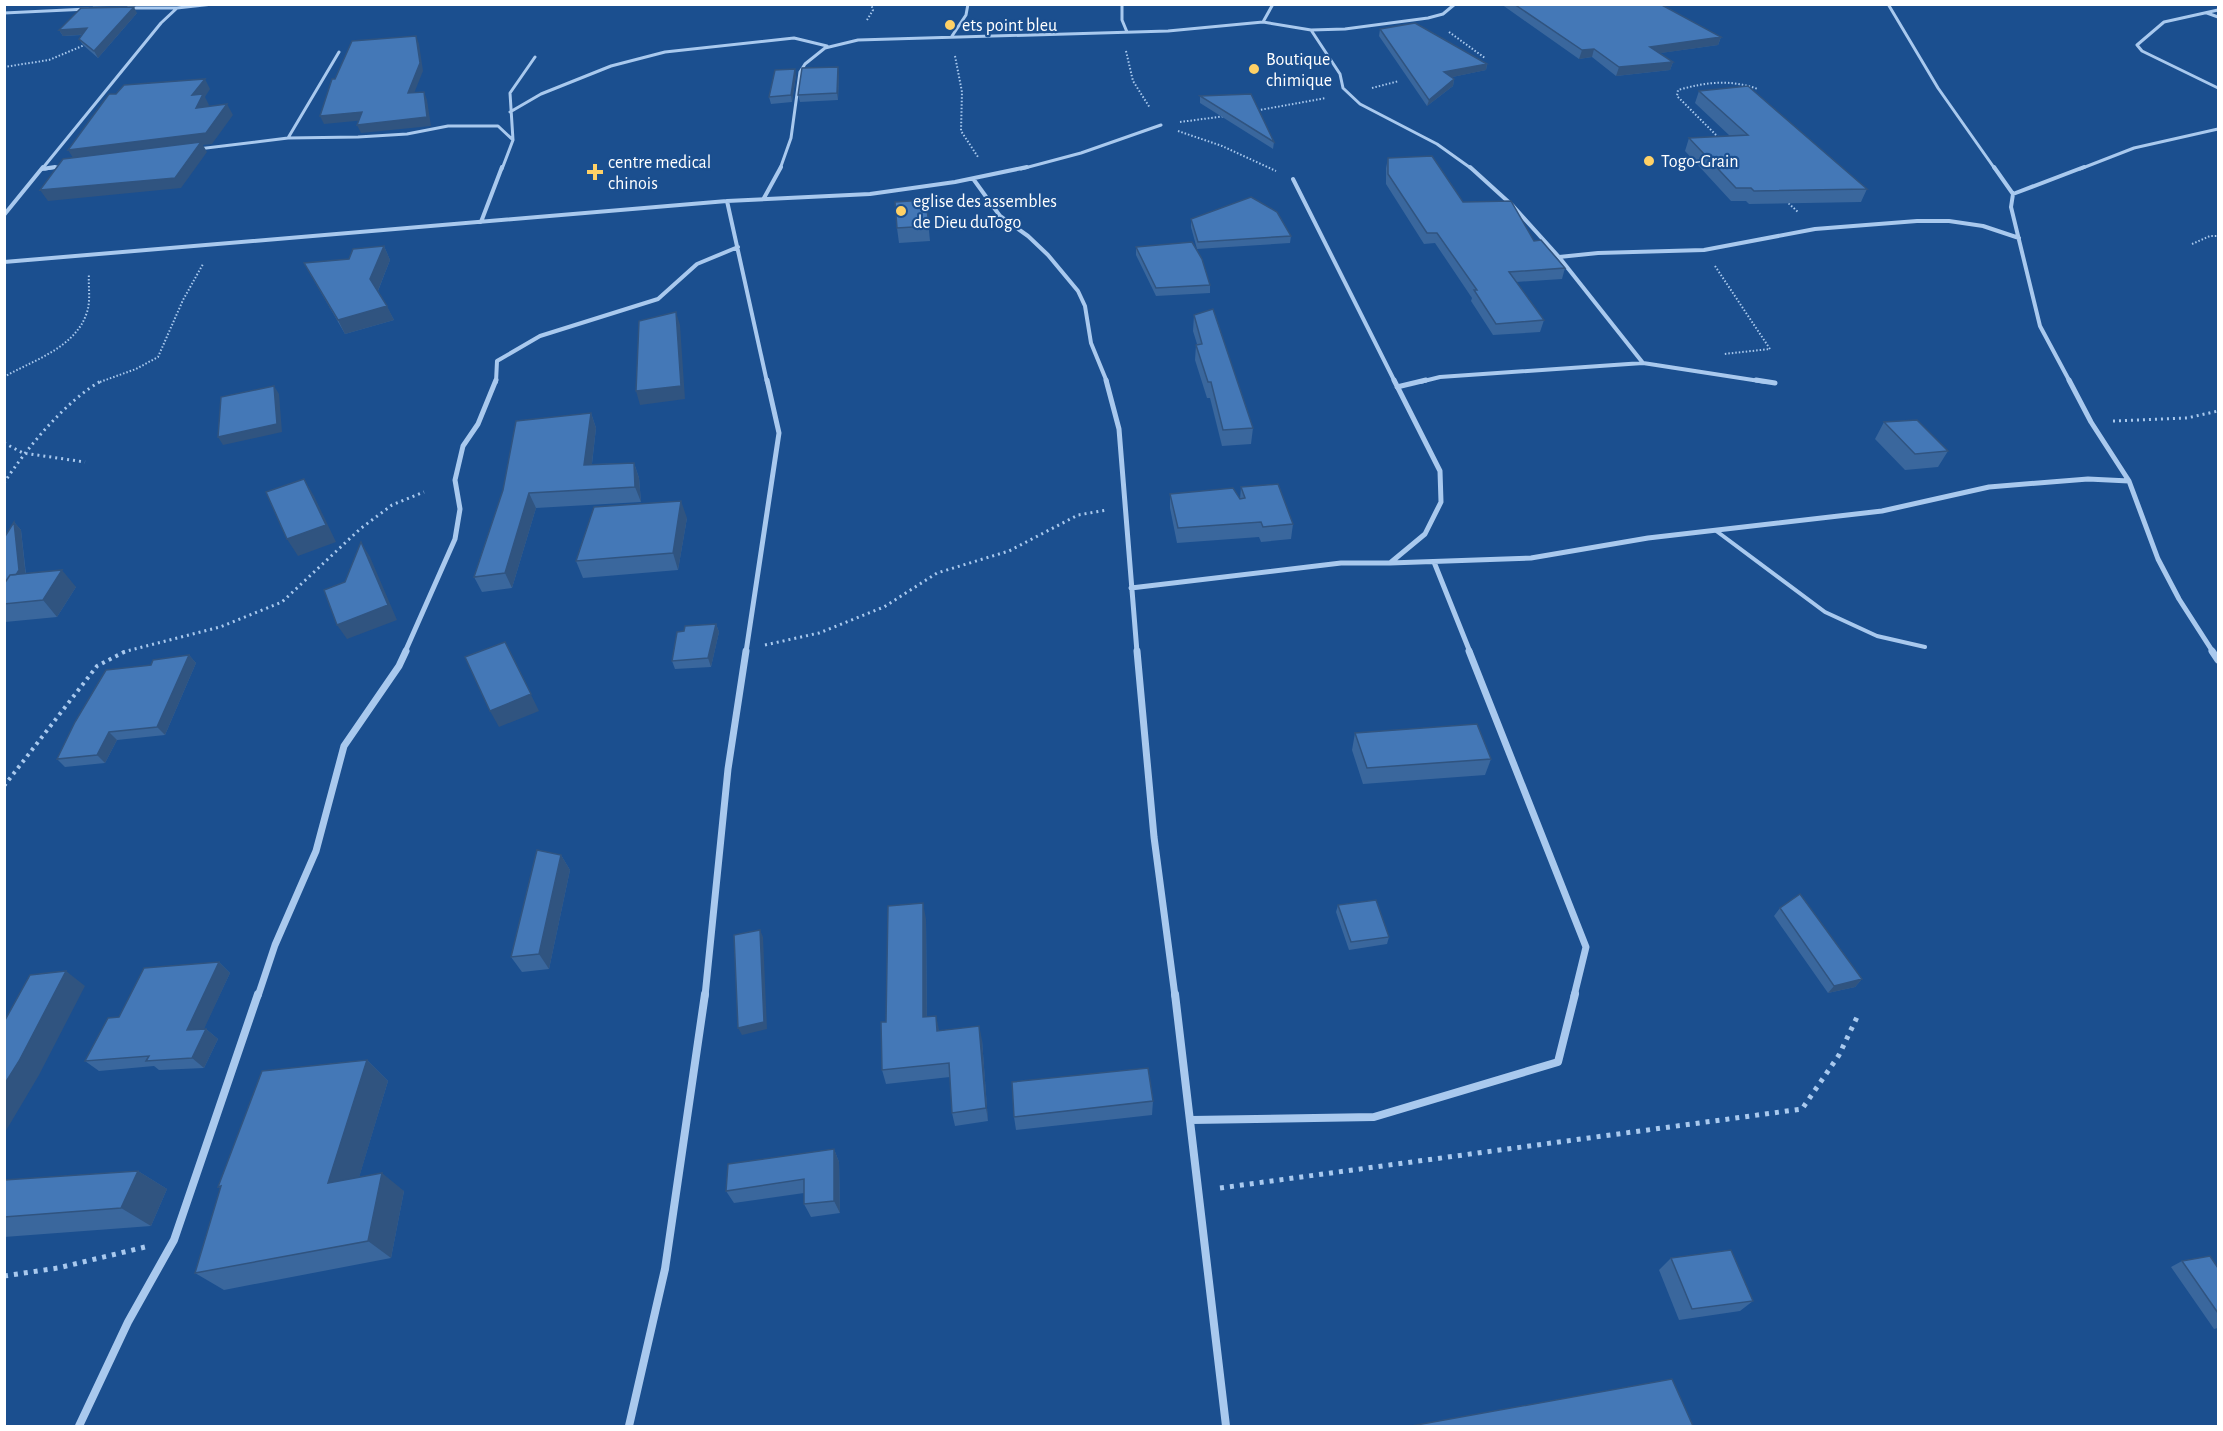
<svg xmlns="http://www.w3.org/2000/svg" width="2223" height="1431" font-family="'Alegreya Sans',sans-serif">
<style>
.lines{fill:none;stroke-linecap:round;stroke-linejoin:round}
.path-far3{stroke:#a9c9ee;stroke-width:2;stroke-dasharray:1.5 2;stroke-linecap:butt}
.path-far2{stroke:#a9c9ee;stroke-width:3;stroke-dasharray:2 4;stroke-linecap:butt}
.path-far1{stroke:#a9c9ee;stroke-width:4;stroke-dasharray:3 4.5;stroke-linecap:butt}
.path{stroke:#a9c9ee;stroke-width:5;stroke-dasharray:4 6;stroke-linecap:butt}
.lane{stroke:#a9c9ee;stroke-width:4}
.street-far4{stroke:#a9c9ee;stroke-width:3}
.street-far3{stroke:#a9c9ee;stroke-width:4}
.street-far2{stroke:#a9c9ee;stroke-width:5}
.street-far1{stroke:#a9c9ee;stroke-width:7}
.street{stroke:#a9c9ee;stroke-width:8}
.wall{fill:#3a679d}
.shaded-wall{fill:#305480}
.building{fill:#4478b7;stroke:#305480;stroke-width:1.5}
.poi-dot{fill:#ffd166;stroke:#1b4f8f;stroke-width:2}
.labels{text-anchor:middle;stroke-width:4.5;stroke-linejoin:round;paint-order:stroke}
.far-poi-label{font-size:18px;fill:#fff;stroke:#1b4f8f;text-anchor:start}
</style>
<rect width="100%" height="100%" fill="#1b4f8f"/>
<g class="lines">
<!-- path-far3 -->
<path class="path-far3" d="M867,20l6,-10 -2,-6
M1449,32l36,26
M1126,51l7,30 17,27
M955,56l7,36 -1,39 17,26
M4,67l45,-7 38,-16
M1372,88l27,-7
M1254,111l72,-13
M1180,122l46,-6
M1178,131l44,15 54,25
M1721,140l-44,-44 1,-6c29,-8 51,-11 80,-1
M1786,201l12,11
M2192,244l18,-8h8
M1715,266l55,83 -46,5
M4,377c29,-17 72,-29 83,-65 4,-12 1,-26 2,-38
M100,382l36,-13 22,-12 25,-57 20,-36"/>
<!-- path-far2 -->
<path class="path-far2" d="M2113,421l74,-3 31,-7
M4,443l19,10 62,9
M4,483c22,-34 63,-84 99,-103
M765,645l54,-12 65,-26 53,-34 72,-22 69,-36 29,-5
M123,652l97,-25 62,-25 78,-73 32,-24 32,-13"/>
<!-- path-far1 -->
<path class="path-far1" d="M4,786l93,-120 29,-15"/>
<!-- path -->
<path class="path" d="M1220,1188l582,-79 37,-54 20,-42
M4,1276l54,-8 87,-21"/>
<!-- lane -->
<path class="lane" d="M1715,530l110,82 52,24 48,11"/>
<!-- street-far4 -->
<path class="street-far4" d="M1122,4v16l5,12
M1888,4l50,84 57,81
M128,8h49
M2218,10l-54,12 -27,23 5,6 76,37
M4,13l84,-4
M2207,13l11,4
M1263,22l48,8 34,-1 83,-11 15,-4 12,-10
M1311,30l29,44 3,14 17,16 77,40 35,25
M952,36l14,-21 2,-11
M510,112l31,-18 70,-28 54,-14 129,-14 33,8
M288,138l51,-86
M198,149l90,-11 70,-1 49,-3 41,-8h50l15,14
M42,169l119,-146 16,-15 36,-4
M45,169l18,-3
M502,169l11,-29 -3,-47 25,-36
M780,169l11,-31 9,-66 5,-8 20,-16 33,-8 310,-9 95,-9 10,-18
M1021,169l60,-16 80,-28
M2080,169l54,-21 84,-19"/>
<!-- street-far3 -->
<path class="street-far3" d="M1470,167l43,39 46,51
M1994,167l19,27 -2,13 29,119 30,56
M42,169l13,-2
M1293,179l102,203
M974,180l26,36 28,20 20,19 30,36 7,15 6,37 16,39
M2013,194l71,-27
M764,198l17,-31
M727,201l40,181
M4,215l39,-48
M481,222l21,-55
M4,262l723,-61 143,-7 85,-12 72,-15
M1643,363l-84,-106 39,-4 106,-3 111,-21 102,-8h32l34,5 36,12
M496,382l1,-21 43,-25 118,-37 39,-35 41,-17
M1420,382l20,-5 203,-14 123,19"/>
<!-- street-far2 -->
<path class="street-far2" d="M1106,380l13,49 18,223
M1756,380l19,3
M2069,380l22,42 38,59 29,78 21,40 34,53
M1397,387l29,-7
M1434,562l36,90
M1390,563l141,-5 117,-20 234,-27 107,-24 99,-8 41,2
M1131,588l210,-25h49l35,-29 16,-32 -1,-31 -46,-91
M405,652l50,-113 5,-30 -5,-29 8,-34 15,-22 18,-44
M746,652l33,-219 -12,-53"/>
<!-- street-far1 -->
<path class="street-far1" d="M1137,651l17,186 21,159
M1469,651l117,296 -12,49
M2212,651l6,9
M258,996l17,-51 41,-94 28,-105 55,-80 7,-15
M705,996l23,-227 18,-118"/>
<!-- street -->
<path class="street" d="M1175,994l51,432
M1191,1120l183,-3 184,-55 17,-68
M79,1426l49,-104 46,-82 84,-246
M629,1426l36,-157 40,-275"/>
</g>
<!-- wall -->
<path class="wall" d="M92,4h53l-52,3z
M1501,4h159l61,33 -3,8 -58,8 13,9 -3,8 -54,6 -24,-19 -13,2z
M137,13l-39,45 -15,-13 -4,-6 3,-4 -19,1 -4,-6z
M1380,29l107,35 -1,6 -34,7 2,2 -1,7 -26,20 -48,-70z
M839,73l-1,27 -38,2 -2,-7z
M796,75l-4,27 -21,2 -2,-7z
M1699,91l168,98 -6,13 -112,2 -3,-3h-15l-46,-50 4,-13 41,-2 -35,-33z
M1200,96l74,46 -1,7 -73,-46z
M1388,158l75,44 71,39 31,27 -3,11 -46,3 28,38 -4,12 -47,3 -22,-34 1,-3 -37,-55 -11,1 -38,-60v-16z
M926,200l4,41 -31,2 -2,-15z
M1191,219l100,17 -1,7 -93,6 -6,-22z
M384,246l6,14 -12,31 16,29 -49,14 -41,-71 45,-4z
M1136,247l74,38v8l-54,3 -20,-41z
M1194,315l59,113 -2,16 -29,2 -12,-48h-3l-12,-38 1,-15 1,-1 -4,-13z
M591,413l5,15 -4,36 42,-1 5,15 2,24 -105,6 -24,80 -30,4 -8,-15 29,-87z
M1884,422l64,29 -10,16 -33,3 -30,-31z
M1241,487l52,37 -2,15 -30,3 -2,-5 -82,6 -7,-35v-14l70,5z
M687,518l-9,52 -95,8 -7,-17z
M14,522l7,8 5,44 50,13 -19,30 -52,5 -1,-1v-83z
M716,624l3,8 -8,35 -36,2 -3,-8 12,-30z
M189,655l7,8 -31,72 -48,5 -12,23 -40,4 -8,-8 94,-94z
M1355,733l136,26 -6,16 -122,9 -11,-34z
M561,855l9,15 -21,99 -27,3 -11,-15z
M1338,905l51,32 -2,7 -38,6 -13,-38z
M1780,908l82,71 -7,8 -27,6 -54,-77z
M926,919l1,98 12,13 43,10 6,81 -33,5 -3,-13 -2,-36 -64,7 -4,-14 4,-48z
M219,962l11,11 -27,57 3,-1 12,10 -14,29 -45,2 -5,-4 -55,5 -14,-10 34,-44z
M367,1060l21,21 -29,96 45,14 -13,67 -167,32 -29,-17 26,-85 -3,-1z
M1153,1101l-1,14 -136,15 -2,-13z
M834,1149l5,13 1,51 -29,4 -7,-13v-11l-70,10 -8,-12z
M138,1171l29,18 -16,37 -147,11v-57z
M1671,1258l82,43 -13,10 -61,9 -20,-50z
M2182,1261l36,7v60l-4,1 -43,-62z"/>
<!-- shaded-wall -->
<path class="shaded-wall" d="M134,7l3,6 -39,45 -4,-7z
M87,28l4,6 -28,2 -4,-6z
M416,36l3,8 4,27 -12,30 -3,-8z
M1721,37l-3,8 -71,10 3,-8z
M1594,49l-2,8 -13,2 3,-9z
M1673,62l-3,8 -54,6 3,-9z
M1487,64l-1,6 -43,9 1,-7z
M838,67l1,6 -1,27 -1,-7z
M795,69l1,6 -4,27 -1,-7z
M205,79l5,10 -5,8 4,8 -7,14 -6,-11 -4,-13z
M1454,79l-1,7 -26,20 2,-6z
M424,92l3,8 4,26 -70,7 -4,-8z
M227,104l6,11 -21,29 -9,1 4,7 -26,36 -133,13 -8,-11 35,-29 -7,-11z
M362,112l4,8 -42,4 -4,-8z
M384,246l6,14 -13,33 -7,-14z
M387,306l7,14 -49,14 -7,-14z
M676,312l4,13 5,74 -45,6 -4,-14z
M274,386l5,8 3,38 -59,13 -5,-8z
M591,413l5,15 -6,52 -6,-15z
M634,463l5,15 2,24 -6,-15z
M304,479l10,17 22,46 -38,14 -11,-17z
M529,493l7,15 -24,80 -7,-15z
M681,501l6,17 -9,52 -5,-17z
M14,522l7,8 5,48 -22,16z
M361,542l9,15 27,63 -50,19 -10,-14z
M62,570l14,17 -19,30 -14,-17z
M716,624l3,8 -8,35 -3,-9z
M505,642l34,69 -40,16 -9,-16z
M189,655l7,8 -31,72 -8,-8z
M109,732l8,8 -12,23 -8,-8z
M561,855l9,15 -21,99 -10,-15z
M923,903l3,16 1,113 -4,-15z
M760,930l3,7 4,92 -25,6 -4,-7z
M219,962l11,11 -31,67 -12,-10z
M66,971l19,15 -46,89 -35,59v-49z
M1862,979l-7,8 -27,6 6,-7z
M936,1016l3,14 -2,1z
M979,1026l3,14 6,81 -2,-13z
M206,1029l12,10 -14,29 -12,-10z
M367,1060l21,21 -36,120 -24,-18z
M834,1149l5,13 1,51 -6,-12z
M138,1171l29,18 -16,37 -30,-18z
M382,1173l22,18 -13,67 -23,-17z"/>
<!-- building -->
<path class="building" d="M1514,4h146l61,33 -71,10 23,15 -54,5 -25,-18 -12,1z
M134,7l-40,44 -15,-12 8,-11 -28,2 22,-22z
M1415,23l72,41 -43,8 10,7 -25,21 -49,-71z
M416,36l4,27 -12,30 16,-1 3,25 -70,8 5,-13 -42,4 12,-37h3l17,-38z
M838,67l-1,26 -39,2 4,-27z
M795,69l-4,26 -22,2 6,-27z
M205,79l-13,16 11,-1 -7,14 31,-4 -21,29 -138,17 41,-56h7l8,-9z
M1748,86l119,103 -113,2 -3,-3h-15l-47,-50 59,-3 -49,-44z
M1251,94l23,48 -74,-46z
M201,142l-26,36 -135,12 23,-31z
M1432,156l31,46 48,-1 23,40 7,-1 24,28 -56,4 35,48 -48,4 -22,-34h3l-40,-57h-10l-39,-59v-16z
M1251,197l26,15 14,24 -93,6 -7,-23z
M926,200l3,26 -32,2 -2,-26z
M1192,242l10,17 8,26 -54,3 -20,-41z
M384,246l-14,33 17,27 -49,14 -34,-57 45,-4 4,-10z
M1213,309l40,119 -30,2 -12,-48h-3l-12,-37 6,-1 -8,-29z
M676,312l5,74 -45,5 3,-70z
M274,386l3,38 -59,13 3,-40z
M591,413l-7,52 50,-2 1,24 -106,6 -24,80 -31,4 29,-87 13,-69z
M1917,420l31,31 -33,3 -31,-32z
M304,479l22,46 -39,14 -21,-47z
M1278,484l15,40 -30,3 -2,-5 -83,6 -8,-34 63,-6 7,11 5,-1 -4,-11z
M681,501l-8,52 -97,8 18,-54z
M14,522l5,48 -3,5h-6l-6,9v-46z
M361,542l27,63 -51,20 -13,-35 21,-8z
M62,570l-19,30 -39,4v-20l6,-9z
M716,624l-8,34 -36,3 5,-29 7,-1 1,-5z
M505,642l26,52 -41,17 -25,-54z
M189,655l-32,72 -48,5 -12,23 -40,4 18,-37 31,-52 45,-5 2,-5z
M1477,724l14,35 -124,9 -12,-35z
M537,850l24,5 -22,99 -28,3z
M1800,894l62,85 -28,7 -54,-78z
M1376,900l13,37 -38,5 -13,-37z
M923,903v114l13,-1 1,15 42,-5 7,82 -34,5 -3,-50 -67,7 -1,-48h5l2,-116z
M760,930l4,92 -26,6 -4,-93z
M219,962l-32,68 19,-1 -14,29 -46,3 3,-5 -64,5 23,-43 11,-1 25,-49z
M66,971l-47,90 -15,24v-63l26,-47z
M367,1060l-39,123 54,-10 -14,68 -173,32 26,-87 -3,1 44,-116z
M1148,1068l5,33 -139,16 -2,-35z
M834,1149v52l-30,3v-25l-78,12 2,-27z
M138,1171l-17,37 -117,9v-37z
M1731,1250l22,51 -61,8 -21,-51z
M2210,1256l8,12v45l-36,-52z
M1672,1379l21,47h-282z"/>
<!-- markers -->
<g class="poi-dot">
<circle cx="950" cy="25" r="6"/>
<circle cx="1254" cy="69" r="6"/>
<circle cx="1649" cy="161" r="6"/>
<path d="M592 163h6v6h6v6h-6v6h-6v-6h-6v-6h6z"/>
<circle cx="901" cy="211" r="6"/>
</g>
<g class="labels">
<!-- far-poi labels -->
<g class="far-poi-label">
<text x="962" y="31">ets point bleu</text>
<text x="1266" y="65">Boutique<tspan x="1266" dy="21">chimique</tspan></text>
<text x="1661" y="167">Togo-Grain</text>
<text x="608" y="168">centre medical<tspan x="608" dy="21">chinois</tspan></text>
<text x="913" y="207">eglise des assembles<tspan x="913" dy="21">de Dieu duTogo</tspan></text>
</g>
</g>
<!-- border -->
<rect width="2223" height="1431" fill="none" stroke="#ffffff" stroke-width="12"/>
</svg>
